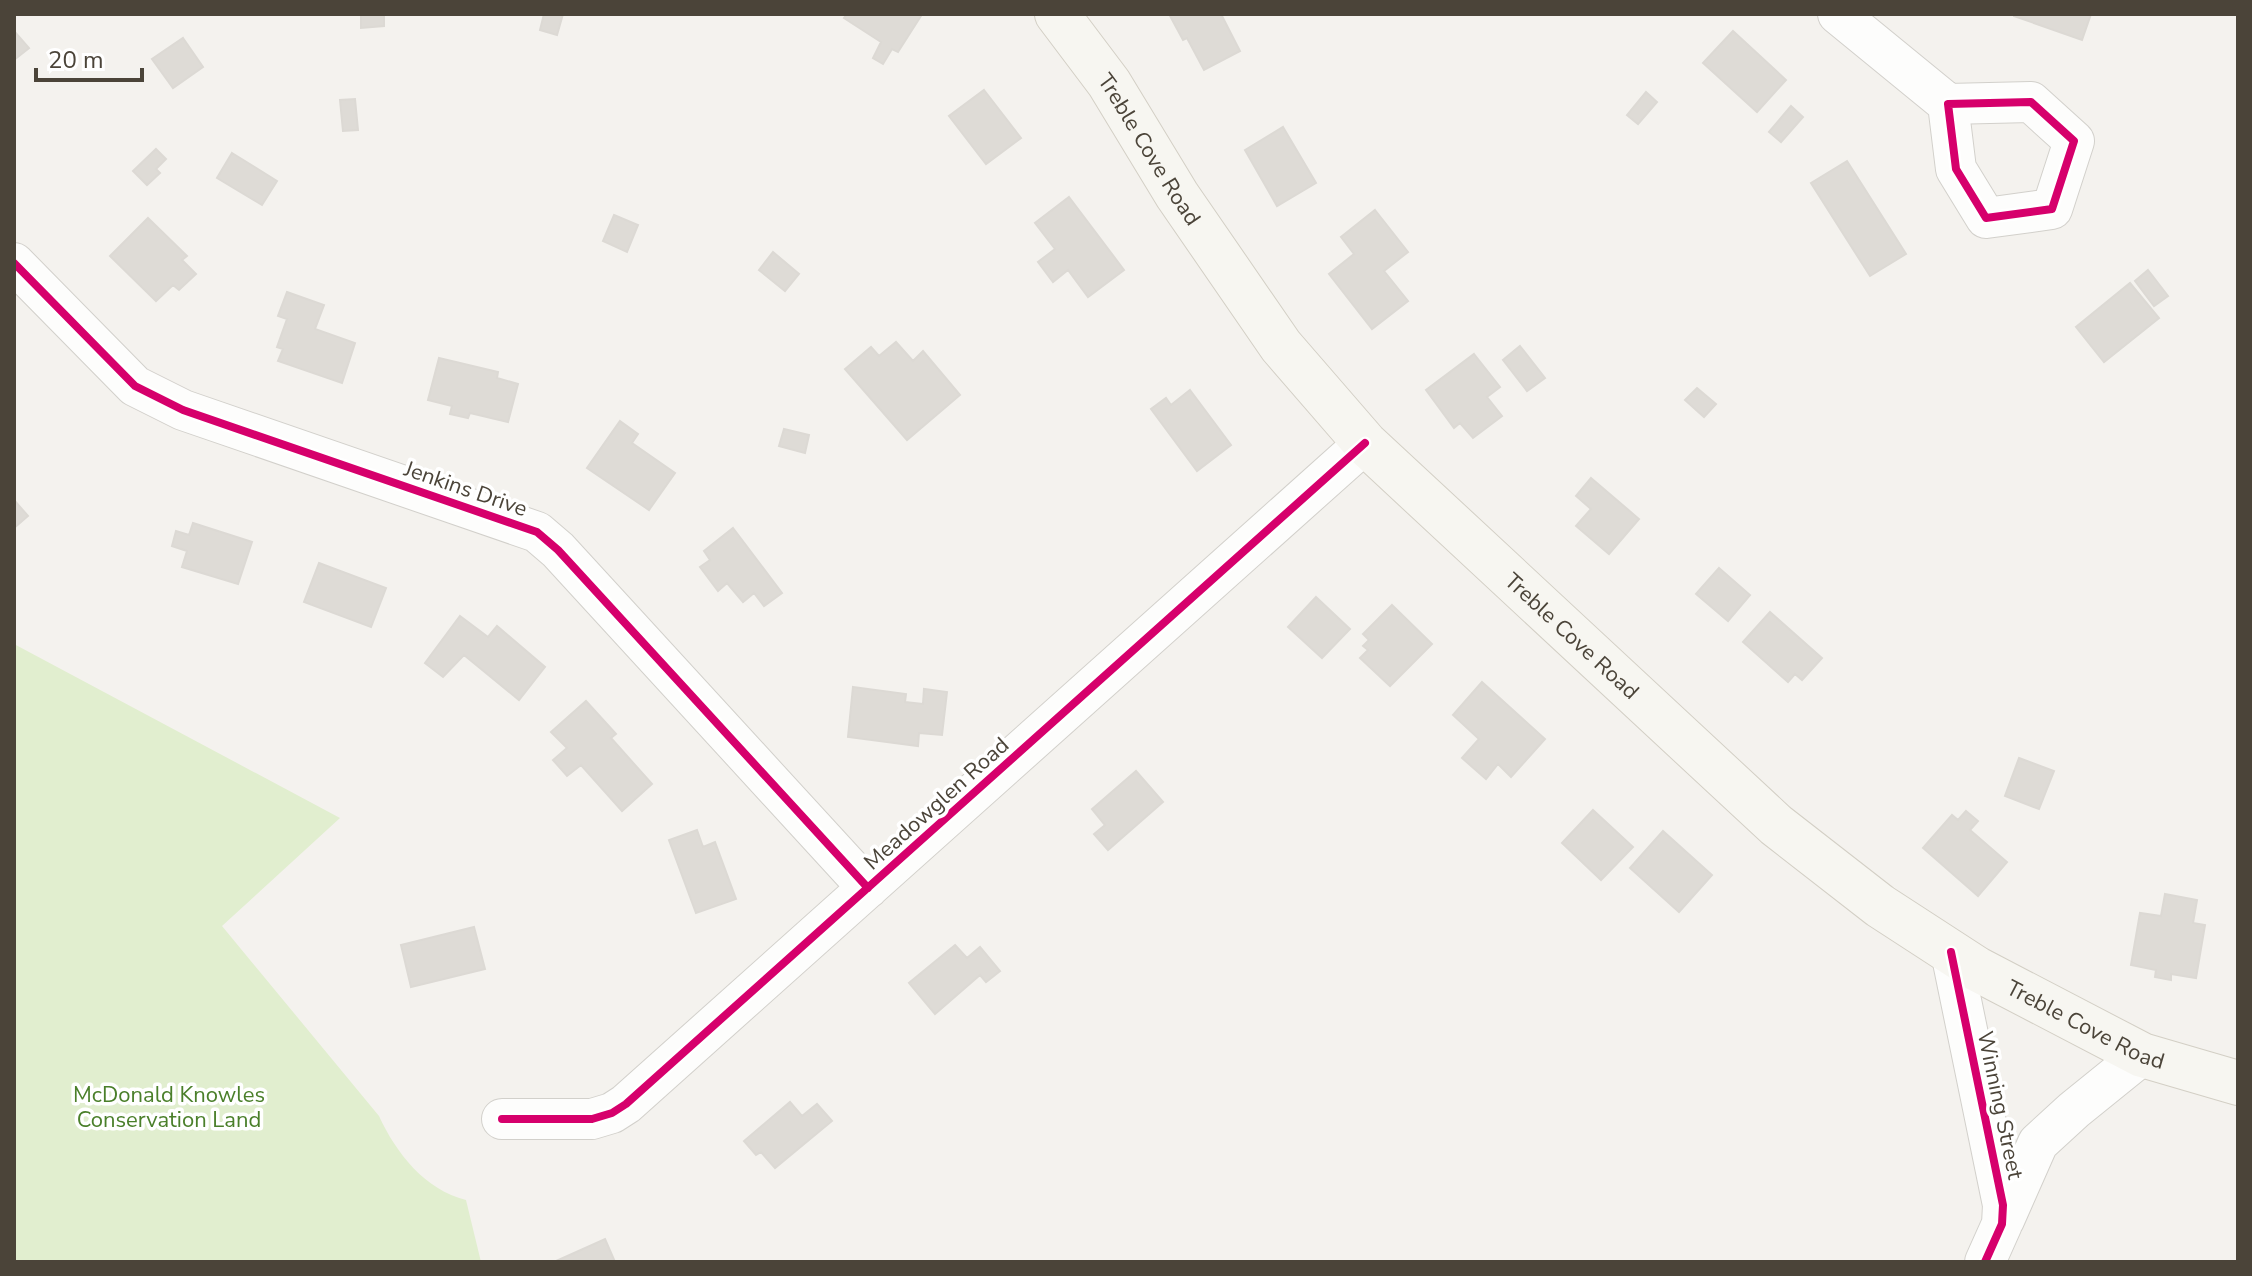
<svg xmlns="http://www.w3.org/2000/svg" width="2252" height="1276" font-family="'Nunito Sans',sans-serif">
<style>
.green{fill:#e1eecf}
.building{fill:#dedbd6;stroke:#dcd9d4;stroke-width:2}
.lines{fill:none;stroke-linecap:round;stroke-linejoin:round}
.street-casing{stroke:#d2d0cb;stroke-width:42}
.secondary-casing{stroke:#d3cfc5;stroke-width:46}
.street{stroke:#fdfdfc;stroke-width:40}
.secondary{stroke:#f7f6f1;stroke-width:44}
.cycleway-casing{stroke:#fff;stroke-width:13}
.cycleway{stroke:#d6006c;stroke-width:8}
.labels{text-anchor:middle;stroke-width:7;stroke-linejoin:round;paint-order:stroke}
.street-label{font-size:22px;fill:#4b4439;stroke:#fff}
.park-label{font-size:22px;fill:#4a7f2a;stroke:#fff}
</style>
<rect width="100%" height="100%" fill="#f4f2ee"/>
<!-- green -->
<path class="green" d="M14,644l326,174 -118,108 157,190c17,37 46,74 87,84l15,62h-467z"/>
<!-- building -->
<path class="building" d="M361,14h23v12l-23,2z
M544,14h19l-6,21 -17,-5z
M847,14h70l4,2 -23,36 -6,-3 -9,15 -10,-6 8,-16 -37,-24z
M1169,14h52l19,37 -36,19 -17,-32 -4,2z
M2014,14h77l-9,26 -68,-24z
M14,31l15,17 -15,12z
M1733,31l53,49 -29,32 -54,-49z
M183,38l20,29 -30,21 -21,-29z
M984,90l37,48 -35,26 -37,-48z
M1646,92l11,10 -19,22 -11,-9z
M355,99l3,31 -15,1 -3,-31z
M1791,106l12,11 -22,25 -12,-10z
M1283,127l33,56 -39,23 -32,-56z
M156,149l10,10 -10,10 4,4 -13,12 -14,-14z
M232,153l45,28 -15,24 -45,-27z
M1847,161l59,93 -36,22 -59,-93z
M1069,197l55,73 -36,27 -20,-27 -15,12 -15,-20 17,-13 -20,-26z
M1375,210l33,42 -24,19 24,30 -36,28 -43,-55 25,-20 -13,-17z
M614,215l24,10 -11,27 -24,-11z
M148,218l39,38 -5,4 14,14 -17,16 -6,-5 -17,16 -46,-45z
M773,252l26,22 -14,17 -26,-21z
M2148,270l20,26 -14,10 -19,-25z
M2130,283l29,35 -55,44 -28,-35z
M287,292l37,13 -9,24 40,14 -13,40 -64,-22 5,-12 -6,-2 10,-28 -9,-3z
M896,342l17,19 10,-10 37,44 -53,45 -62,-71 26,-22 8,9z
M1520,346l25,32 -18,13 -24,-31z
M1474,354l26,33 -13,10 15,19 -29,22 -13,-15 -6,5 -28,-38z
M439,358l59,14 -1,6 21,6 -10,38 -38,-9 -2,5 -18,-4 2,-8 -24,-6z
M1697,388l19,16 -12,13 -19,-17z
M1190,390l41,55 -34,26 -46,-62 15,-11 5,7z
M620,421l18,13 -6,9 43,30 -26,37 -62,-42z
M784,429l25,6 -4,18 -26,-7z
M1591,478l48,41 -30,35 -33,-28 15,-17 -15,-13z
M14,500l14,16 -14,12z
M193,523l59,19 -14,42 -56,-17 5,-16 -15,-5 4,-15 13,4z
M733,528l49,65 -18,13 -10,-13 -11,9 -16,-19 -9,8 -18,-24 10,-7 -6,-9z
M319,563l67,25 -15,39 -67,-25z
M1719,568l31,27 -22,26 -32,-27z
M1316,597l34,32 -28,29 -34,-31z
M1392,605l40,39 -42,42 -30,-28 8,-8 -5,-4 6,-6 -6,-6z
M1770,612l52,46 -20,22 -7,-6 -7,8 -45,-40z
M460,616l28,21 9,-11 48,41 -26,33 -55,-45 -21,22 -18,-14z
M1482,682l63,57 -34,38 -13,-13 -12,15 -24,-21 17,-19 -26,-24z
M853,687l53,7 -1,8 18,2 1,-15 23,3 -5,43 -23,-2 -1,13 -70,-9z
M586,701l30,33 -5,4 41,46 -30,27 -41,-46 -14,11 -14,-16 14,-12 -16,-16z
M2019,758l35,13 -15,38 -34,-13z
M1136,771l27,31 -55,48 -14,-16 11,-9 -13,-16z
M1593,810l40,37 -32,33 -39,-37z
M1966,811l12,10 -8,9 37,32 -29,34 -55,-48 29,-33 6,5z
M697,830l6,17 12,-5 21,57 -40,14 -27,-73z
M1663,831l49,44 -33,37 -49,-44z
M2165,894l32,6 -4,23 12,2 -9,53 -25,-4v6l-16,-3 1,-7 -25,-5 9,-52 21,3z
M474,927l11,42 -74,18 -10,-42z
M955,945l12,13 13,-11 20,24 -14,11 -6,-7 -45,39 -26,-31z
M790,1102l12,14 15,-12 15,17 -57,47 -14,-16 -5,3 -12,-14z
M605,1239l10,23h-61z"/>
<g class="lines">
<!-- street casing -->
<g class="street-casing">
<path id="street" d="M1838,14l110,90
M2031,102l43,39 -22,68 -66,9 -30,-49 -8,-65z
M14,263l121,123 48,24 354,122 21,18 310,338
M1951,952l52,253 -1,19 -17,38
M502,1119h90l20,-6 14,-9 739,-661
M2004,1220l34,-77 36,-33 68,-55"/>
</g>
<!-- secondary casing -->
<g class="secondary-casing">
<g id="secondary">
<path id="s1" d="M1057,14l52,69 68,112 104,151 84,97 411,382 104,81 97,63 165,86 96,28"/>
</g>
</g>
<!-- street -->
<use href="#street" class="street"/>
<!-- secondary -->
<use href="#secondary" class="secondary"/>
<!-- cycleway casing -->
<g class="cycleway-casing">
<path id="cycleway" d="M2031,102l43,39 -22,68 -66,9 -30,-49 -8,-65z
M14,263l121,123 48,24 354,122 21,18 310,338
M1951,952l52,253 -1,19 -17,38
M502,1119h90l20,-6 14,-9 739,-661"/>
</g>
<!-- cycleway -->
<use href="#cycleway" class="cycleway"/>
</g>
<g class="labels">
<!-- street labels -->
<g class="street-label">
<text dy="8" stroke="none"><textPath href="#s1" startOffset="164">Treble Cove Road</textPath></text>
<text transform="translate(466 488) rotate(19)" y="8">Jenkins Drive</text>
<text dy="8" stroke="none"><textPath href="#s1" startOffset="812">Treble Cove Road</textPath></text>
<text transform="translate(936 803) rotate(-42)" y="8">Meadowglen Road</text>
<text dy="8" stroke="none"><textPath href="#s1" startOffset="1460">Treble Cove Road</textPath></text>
<text transform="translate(2001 1105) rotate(78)" y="8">Winning Street</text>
</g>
<!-- park labels -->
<g class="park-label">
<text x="169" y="1102">McDonald Knowles<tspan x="169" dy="25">Conservation Land</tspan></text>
</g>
</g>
<!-- border -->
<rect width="2252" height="1276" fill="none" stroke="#4b4439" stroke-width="32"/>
<!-- scale -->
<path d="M36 68v12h106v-12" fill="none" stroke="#4b4439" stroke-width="4"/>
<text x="48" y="68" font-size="24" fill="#4b4439" stroke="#ffffff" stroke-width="6" paint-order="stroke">20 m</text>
</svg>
